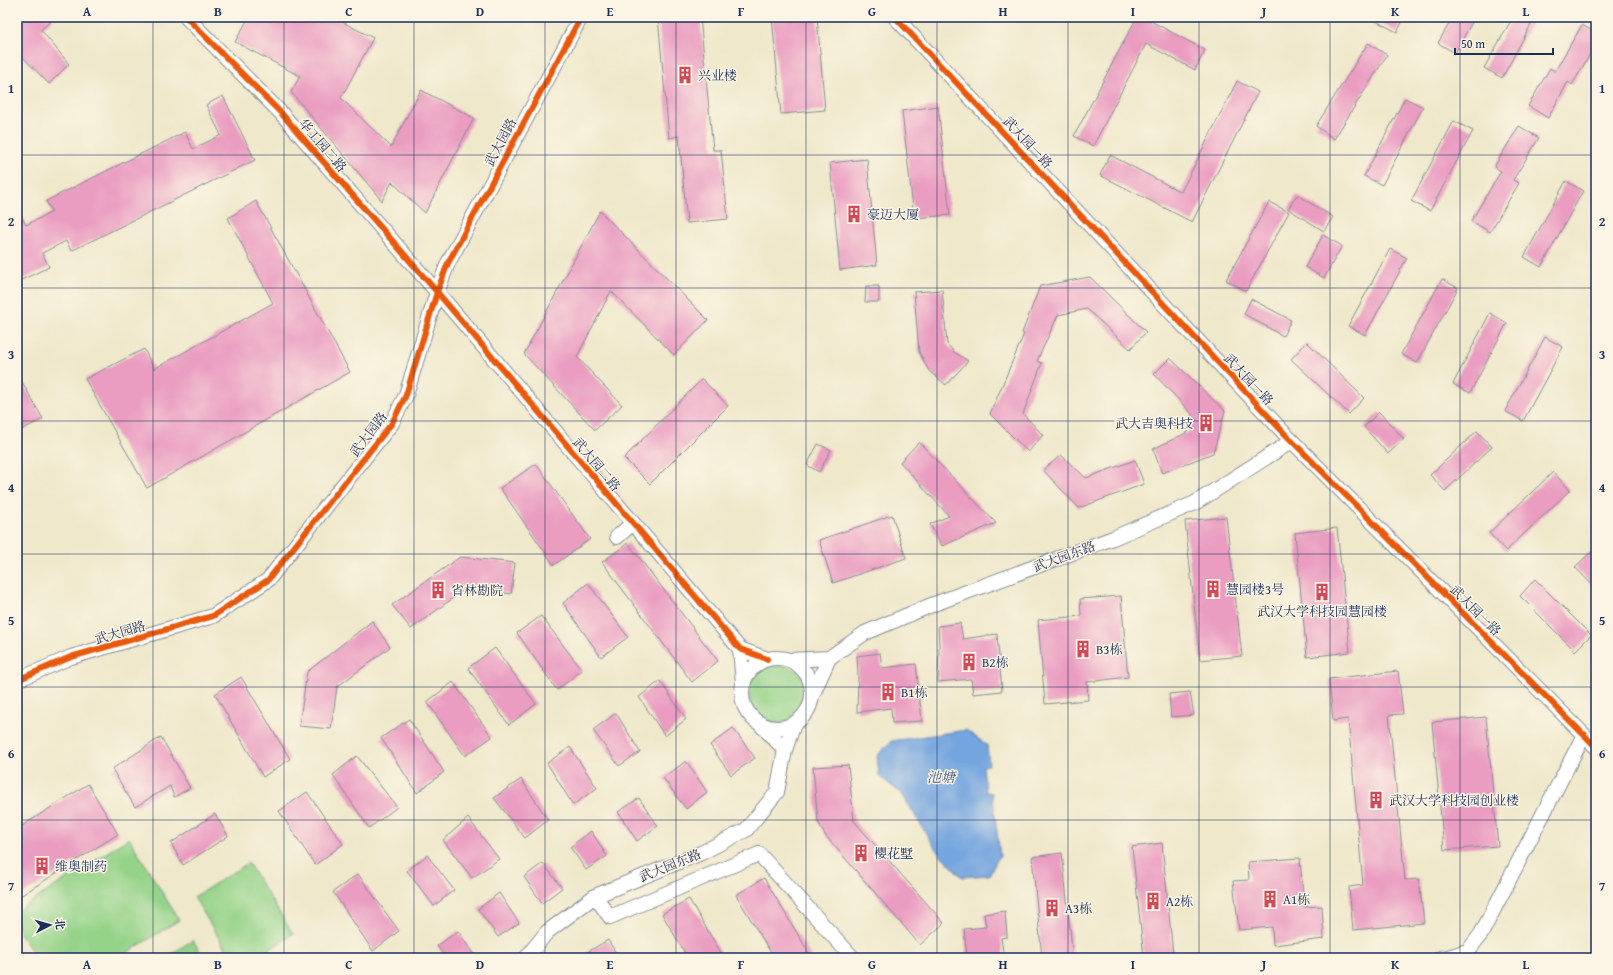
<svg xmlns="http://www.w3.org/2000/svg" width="1613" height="975" font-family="'Gentium Book Plus','Noto Serif SC',serif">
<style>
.green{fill:#95d389;stroke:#588174}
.water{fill:#75a5df;stroke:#486a9e}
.building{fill:#ea9dc1}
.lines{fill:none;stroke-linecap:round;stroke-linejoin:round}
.minor-casing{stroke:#858c94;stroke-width:16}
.minor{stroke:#fff;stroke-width:14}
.cycleway-casing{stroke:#fcf5e5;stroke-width:8}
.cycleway{stroke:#e8590c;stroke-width:6}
.grid{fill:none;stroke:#1b2f5e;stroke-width:1;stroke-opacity:0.55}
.labels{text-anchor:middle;stroke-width:3;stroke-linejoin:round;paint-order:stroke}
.poi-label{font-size:13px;fill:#1b2f5e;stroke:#fcf5e5;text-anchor:start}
.street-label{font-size:13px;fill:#1b2f5e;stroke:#fcf5e5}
.water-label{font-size:14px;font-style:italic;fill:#3a588b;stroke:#fcf5e5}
.neatline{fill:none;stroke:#1b2f5e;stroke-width:1.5}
.grid-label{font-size:13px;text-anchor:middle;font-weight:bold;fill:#1b2f5e}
</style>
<rect width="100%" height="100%" fill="#fcf5e5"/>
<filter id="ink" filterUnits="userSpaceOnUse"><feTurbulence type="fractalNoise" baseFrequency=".025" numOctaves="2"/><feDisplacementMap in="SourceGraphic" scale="8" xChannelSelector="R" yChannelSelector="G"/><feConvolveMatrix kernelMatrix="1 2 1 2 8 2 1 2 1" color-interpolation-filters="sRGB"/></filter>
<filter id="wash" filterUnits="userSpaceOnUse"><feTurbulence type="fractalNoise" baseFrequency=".012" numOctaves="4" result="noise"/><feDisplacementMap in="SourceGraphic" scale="16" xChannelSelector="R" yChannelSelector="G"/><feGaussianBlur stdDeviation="0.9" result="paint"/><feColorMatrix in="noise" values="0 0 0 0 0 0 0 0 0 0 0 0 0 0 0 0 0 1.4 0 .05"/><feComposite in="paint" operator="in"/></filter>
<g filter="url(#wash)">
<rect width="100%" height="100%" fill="#efe8cb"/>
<!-- green -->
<path class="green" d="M776,664c62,7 14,87 -19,50 -10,-10 -11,-28 -2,-39 5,-7 14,-9 21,-11z
M129,838l50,82 -60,38h-83l-19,-30v-17z
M248,863l45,71 -36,24h-26l-37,-61z
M193,940l11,18h-39z"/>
<!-- water -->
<path class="water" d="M966,730l21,15 2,20 -6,1 3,26 6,1 8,62 -11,20 -27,2 -26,-27 -34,-56 -23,-18 -2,-20 14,-15z"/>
<g id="blocks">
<!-- building -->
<path class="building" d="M17,17h38l-14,13 28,34 -20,20 -32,-33z
M249,17h84l40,21 -32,60 50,49 30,-57 53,28 -49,95 -33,-31 -10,19 -91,-109 9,-16 -65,-34z
M658,17h42l13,133h8l7,69 -41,4 -8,-87 -10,2z
M772,17h45l8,93 -44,4z
M1137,17h6l62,33 -10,20 -49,-26 -53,102 -19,-10z
M1368,17h37l-8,15z
M1453,17h22l-20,36 -17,-10z
M1513,17h22l-33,61 -18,-10z
M1582,25l14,8v11l-24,41 -4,-3 -20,36 -20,-12 22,-38 5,3z
M1368,43l19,12 -53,84 -18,-13z
M1237,81l21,11 -66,130 -92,-47 10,-20 71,37z
M223,96l32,64 -184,91 -5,-10 -24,12 7,14 -32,15v-75l9,18 26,-13 -6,-11 139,-69 8,17 28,-14 -15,-30z
M1405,98l18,9 -41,78 -18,-9z
M938,106l12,109 -36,3 -12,-107z
M1454,121l19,10 -43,80 -19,-10z
M1519,126l20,12 -26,42 6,3 -29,49 -19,-11 30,-50 -7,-4z
M867,159l10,106 -37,5 -10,-107z
M1566,181l17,10 -42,76 -17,-10z
M1297,195l36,22 -9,14 -36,-22z
M256,201l94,171 -203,116 -62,-109 59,-30 10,20 119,-66 -45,-85z
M1269,202l20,10 -43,79 -20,-11z
M600,211l108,109 -34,35 -63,-64 -34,66 45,48 -27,25 -71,-76z
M1323,235l19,11 -18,32 -19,-11z
M1390,249l17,9 -42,77 -17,-9z
M1090,277l56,55 -16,17 -43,-40 -29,6 -21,46 5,2 -19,51 20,21 -15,17 -38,-38 34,-80 -2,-1 18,-47z
M1442,279l16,9 -41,75 -16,-9z
M866,286h13v16h-14z
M942,290l5,54 7,8 14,9 -22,24 -17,-14 -10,-19 -5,-60z
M1251,299l40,21 -8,16 -39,-22z
M1490,313l17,10 -37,70 -17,-9z
M1545,337l18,10 -40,74 -18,-10z
M1307,342l57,56 -15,16 -58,-55z
M1170,358l55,53 -12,42 -51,20 -9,-24 35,-17 4,-18 -38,-40z
M17,373l26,46 -26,13z
M702,379l26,27 -78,78 -26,-26z
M1379,412l25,27 -16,15 -24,-27z
M1477,431l15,16 -47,44 -15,-16z
M919,442l52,55 25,26 -54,23 -12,-22 19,-8 -49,-54z
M818,444l13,6 -12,22 -12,-7z
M1061,455l25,23 49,-18 9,24 -65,24 -36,-38z
M536,464l54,75 -36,26 -54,-77z
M1553,472l17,18 -64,61 -17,-18z
M892,515l14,43 -73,25 -14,-43z
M1226,517l16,139 -42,4 -15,-139z
M1337,528l13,124 -43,5 -12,-124z
M628,543l90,118 -26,21 -90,-120z
M1591,552l5,6v31l-21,-22z
M460,557l55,6 -4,31 -43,-7 -57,42 -19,-24z
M1535,579l56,56 -16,16 -55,-55z
M588,583l40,54 -27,20 -38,-54z
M1121,596l7,81 -41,5 1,18 -43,4 -7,-84 43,-4 -1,-17z
M541,616l41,54 -25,20 -40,-57z
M372,621l18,26 -53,40 -6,42 -32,-3 8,-54z
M960,623l3,16 34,-5 5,57 -29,3 -2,-15 -33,3 1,-36 -1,-20z
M495,648l41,56 -27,21 -41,-57z
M880,653l2,15 34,-4 6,57 -30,2 -1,-15 -34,4 1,-37 -1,-19z
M1398,671l5,43 -14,1 16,165 14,-1 5,44 -71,7 -4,-43 14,-2 -15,-166 -15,2 -4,-42z
M241,677l49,82 -27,18 -48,-83z
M660,681l26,38 -21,17 -26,-39z
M453,682l39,55 -27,19 -38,-54z
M1190,692l4,23 -23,2 -2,-23z
M616,713l24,39 -21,14 -26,-36z
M1486,717l12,129 -54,4 -12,-128z
M409,719l35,53 -27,21 -36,-55z
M733,728l22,30 -24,17 -21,-30z
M161,737l29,51 -16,9 -4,-11 -35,21 -23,-38z
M570,747l27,41 -24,17 -26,-42z
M357,756l40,51 -28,21 -36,-53z
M686,761l21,31 -21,17 -23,-31z
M848,765l6,56 90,102 -24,22 -95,-110 -7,-13 -5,-55z
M521,779l27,41 -23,18 -31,-40z
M88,784l30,50 -101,64v-69z
M307,792l36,52 -28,21 -36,-54z
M639,798l19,28 -21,15 -19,-29z
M215,814l13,22 -45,29 -12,-22z
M468,818l31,41 -27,19 -29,-38z
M591,831l16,25 -21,14 -16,-23z
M1162,843l11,111 -29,4 -12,-111z
M1062,853l11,105h-31l-10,-101z
M427,855l27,35 -20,16 -27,-35z
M1300,858l4,49 18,-1 2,33 -51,6 -1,-18 -33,3 -6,-49 16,-1 -1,-18z
M543,863l19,25 -20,15 -18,-26z
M358,874l41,57 -26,20 -40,-59z
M764,878l48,80h-38l-38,-63z
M499,893l20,30 -21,14 -20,-28z
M689,899l35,59h-36l-26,-44z
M1005,911l2,26 -6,1 3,20h-37l-3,-29 22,-2 -2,-13z
M458,931l18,27h-30l-9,-12z
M608,940l11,18h-42z"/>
</g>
</g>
<g filter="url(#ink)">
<use href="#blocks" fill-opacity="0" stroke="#858c94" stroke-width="1"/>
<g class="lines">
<!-- minor casing -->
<g class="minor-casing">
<path id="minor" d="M186,17l95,96 156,179 303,357 27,10
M895,17l390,417 311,313
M617,537l16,-14
M740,649l3,34
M829,658l36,-25 69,-29 179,-66 82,-35 97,-62
M742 693a35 35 0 1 1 70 0a35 35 0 1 1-70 0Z
M790,660l39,-2
M17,680l54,-23 142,-41 55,-36 124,-157 14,-28 31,-103 11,-29 133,-246
M812,696l17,-38
M760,724l25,26
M595,896l15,21 149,-63 94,104
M526,958l21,-26 48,-36 106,-43 45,-23 31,-38 8,-42 9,-26
M1440,958l8,-1 20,-6 13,-17 103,-199"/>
</g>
<!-- minor -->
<use href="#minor" class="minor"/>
<!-- cycleway casing -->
<g class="cycleway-casing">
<path id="cycleway" d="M186,17l95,96 156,179 303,357 27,10
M895,17l390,417 311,313
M17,680l54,-23 142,-41 55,-36 124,-157 14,-28 31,-103 11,-29 133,-246"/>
</g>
<!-- cycleway -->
<use href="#cycleway" class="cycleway"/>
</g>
</g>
<!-- grid -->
<path class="grid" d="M153,17v941M284,17v941M414,17v941M545,17v941M676,17v941M806,17v941M937,17v941M1068,17v941M1199,17v941M1330,17v941M1460,17v941M17,155h1579M17,288h1579M17,421h1579M17,554h1579M17,687h1579M17,820h1579"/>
<!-- icons -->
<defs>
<g id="building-bare" transform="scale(1.38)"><path d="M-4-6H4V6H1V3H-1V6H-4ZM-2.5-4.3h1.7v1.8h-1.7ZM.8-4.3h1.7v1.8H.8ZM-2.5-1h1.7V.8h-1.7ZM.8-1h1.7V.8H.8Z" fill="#d1495b" stroke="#fcf5e5" stroke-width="2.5" paint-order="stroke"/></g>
</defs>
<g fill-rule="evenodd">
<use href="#building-bare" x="685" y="75"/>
<use href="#building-bare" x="854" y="214"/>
<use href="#building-bare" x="1206" y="423"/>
<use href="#building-bare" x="1213" y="589"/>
<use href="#building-bare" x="438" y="590"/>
<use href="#building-bare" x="1322" y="592"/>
<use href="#building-bare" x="1083" y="649"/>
<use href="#building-bare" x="969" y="662"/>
<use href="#building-bare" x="888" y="692"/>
<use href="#building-bare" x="1376" y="800"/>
<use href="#building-bare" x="861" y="853"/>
<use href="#building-bare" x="42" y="866"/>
<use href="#building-bare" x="1270" y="899"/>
<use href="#building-bare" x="1153" y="901"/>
<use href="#building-bare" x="1052" y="908"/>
</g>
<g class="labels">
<!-- poi labels -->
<g class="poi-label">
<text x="698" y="80">兴业楼</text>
<text x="867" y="219">豪迈大厦</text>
<text x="1193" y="428" text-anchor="end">武大吉奥科技</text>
<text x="1226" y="594">慧园楼3号</text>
<text x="451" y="595">省林勘院</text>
<text x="1322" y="616" text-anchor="middle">武汉大学科技园慧园楼</text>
<text x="1096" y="654">B3栋</text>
<text x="982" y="667">B2栋</text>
<text x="901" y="697">B1栋</text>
<text x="1389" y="805">武汉大学科技园创业楼</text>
<text x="874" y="858">樱花墅</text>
<text x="55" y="871">维奥制药</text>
<text x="1283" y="904">A1栋</text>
<text x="1166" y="906">A2栋</text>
<text x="1065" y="913">A3栋</text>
</g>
<!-- street labels -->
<g class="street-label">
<text transform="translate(500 142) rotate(-62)" y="5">武大园路</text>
<text transform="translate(1028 142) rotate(47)" y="5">武大园一路</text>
<text transform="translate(323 145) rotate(49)" y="5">华工园二路</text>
<text transform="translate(1249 379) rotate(47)" y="5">武大园一路</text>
<text transform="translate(368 434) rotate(-53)" y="5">武大园路</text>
<text transform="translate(597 464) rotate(50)" y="5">武大园二路</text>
<text transform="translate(1064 556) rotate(-20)" y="5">武大园东路</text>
<text transform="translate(1476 610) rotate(45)" y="5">武大园一路</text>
<text transform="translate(120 632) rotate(-16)" y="5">武大园路</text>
<text transform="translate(670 865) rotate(-22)" y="5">武大园东路</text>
</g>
<!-- water labels -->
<g class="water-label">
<text x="941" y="782">池塘</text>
</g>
</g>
<!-- margin -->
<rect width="1613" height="975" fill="none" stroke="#fcf5e5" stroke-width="44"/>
<!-- north arrow -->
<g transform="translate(50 925) rotate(84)" stroke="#fcf5e5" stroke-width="3" paint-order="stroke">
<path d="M0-3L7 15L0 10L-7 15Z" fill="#1b2f5e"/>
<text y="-6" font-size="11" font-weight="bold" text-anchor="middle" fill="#1b2f5e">北</text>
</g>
<!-- scale -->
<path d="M1455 48v6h98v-6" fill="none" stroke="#1b2f5e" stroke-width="2"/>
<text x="1461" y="48" font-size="12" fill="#1b2f5e" stroke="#fcf5e5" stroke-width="3" paint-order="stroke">50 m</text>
<rect x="22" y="22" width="1569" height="931" class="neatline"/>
<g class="grid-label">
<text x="87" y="16">A</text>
<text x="218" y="16">B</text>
<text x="349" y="16">C</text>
<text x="480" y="16">D</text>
<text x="610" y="16">E</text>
<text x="741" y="16">F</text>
<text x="872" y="16">G</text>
<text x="1003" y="16">H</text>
<text x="1133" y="16">I</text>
<text x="1264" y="16">J</text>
<text x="1395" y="16">K</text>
<text x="1526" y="16">L</text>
<text x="11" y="93">1</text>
<text x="1602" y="93">1</text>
<text x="11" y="226">2</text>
<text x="1602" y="226">2</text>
<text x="11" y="359">3</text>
<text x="1602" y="359">3</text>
<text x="11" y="492">4</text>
<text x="1602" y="492">4</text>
<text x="11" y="625">5</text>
<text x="1602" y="625">5</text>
<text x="11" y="758">6</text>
<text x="1602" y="758">6</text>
<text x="11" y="891">7</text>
<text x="1602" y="891">7</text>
<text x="87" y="969">A</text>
<text x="218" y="969">B</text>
<text x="349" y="969">C</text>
<text x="480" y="969">D</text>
<text x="610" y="969">E</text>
<text x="741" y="969">F</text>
<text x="872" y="969">G</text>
<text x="1003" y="969">H</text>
<text x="1133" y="969">I</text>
<text x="1264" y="969">J</text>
<text x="1395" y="969">K</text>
<text x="1526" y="969">L</text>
</g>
</svg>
